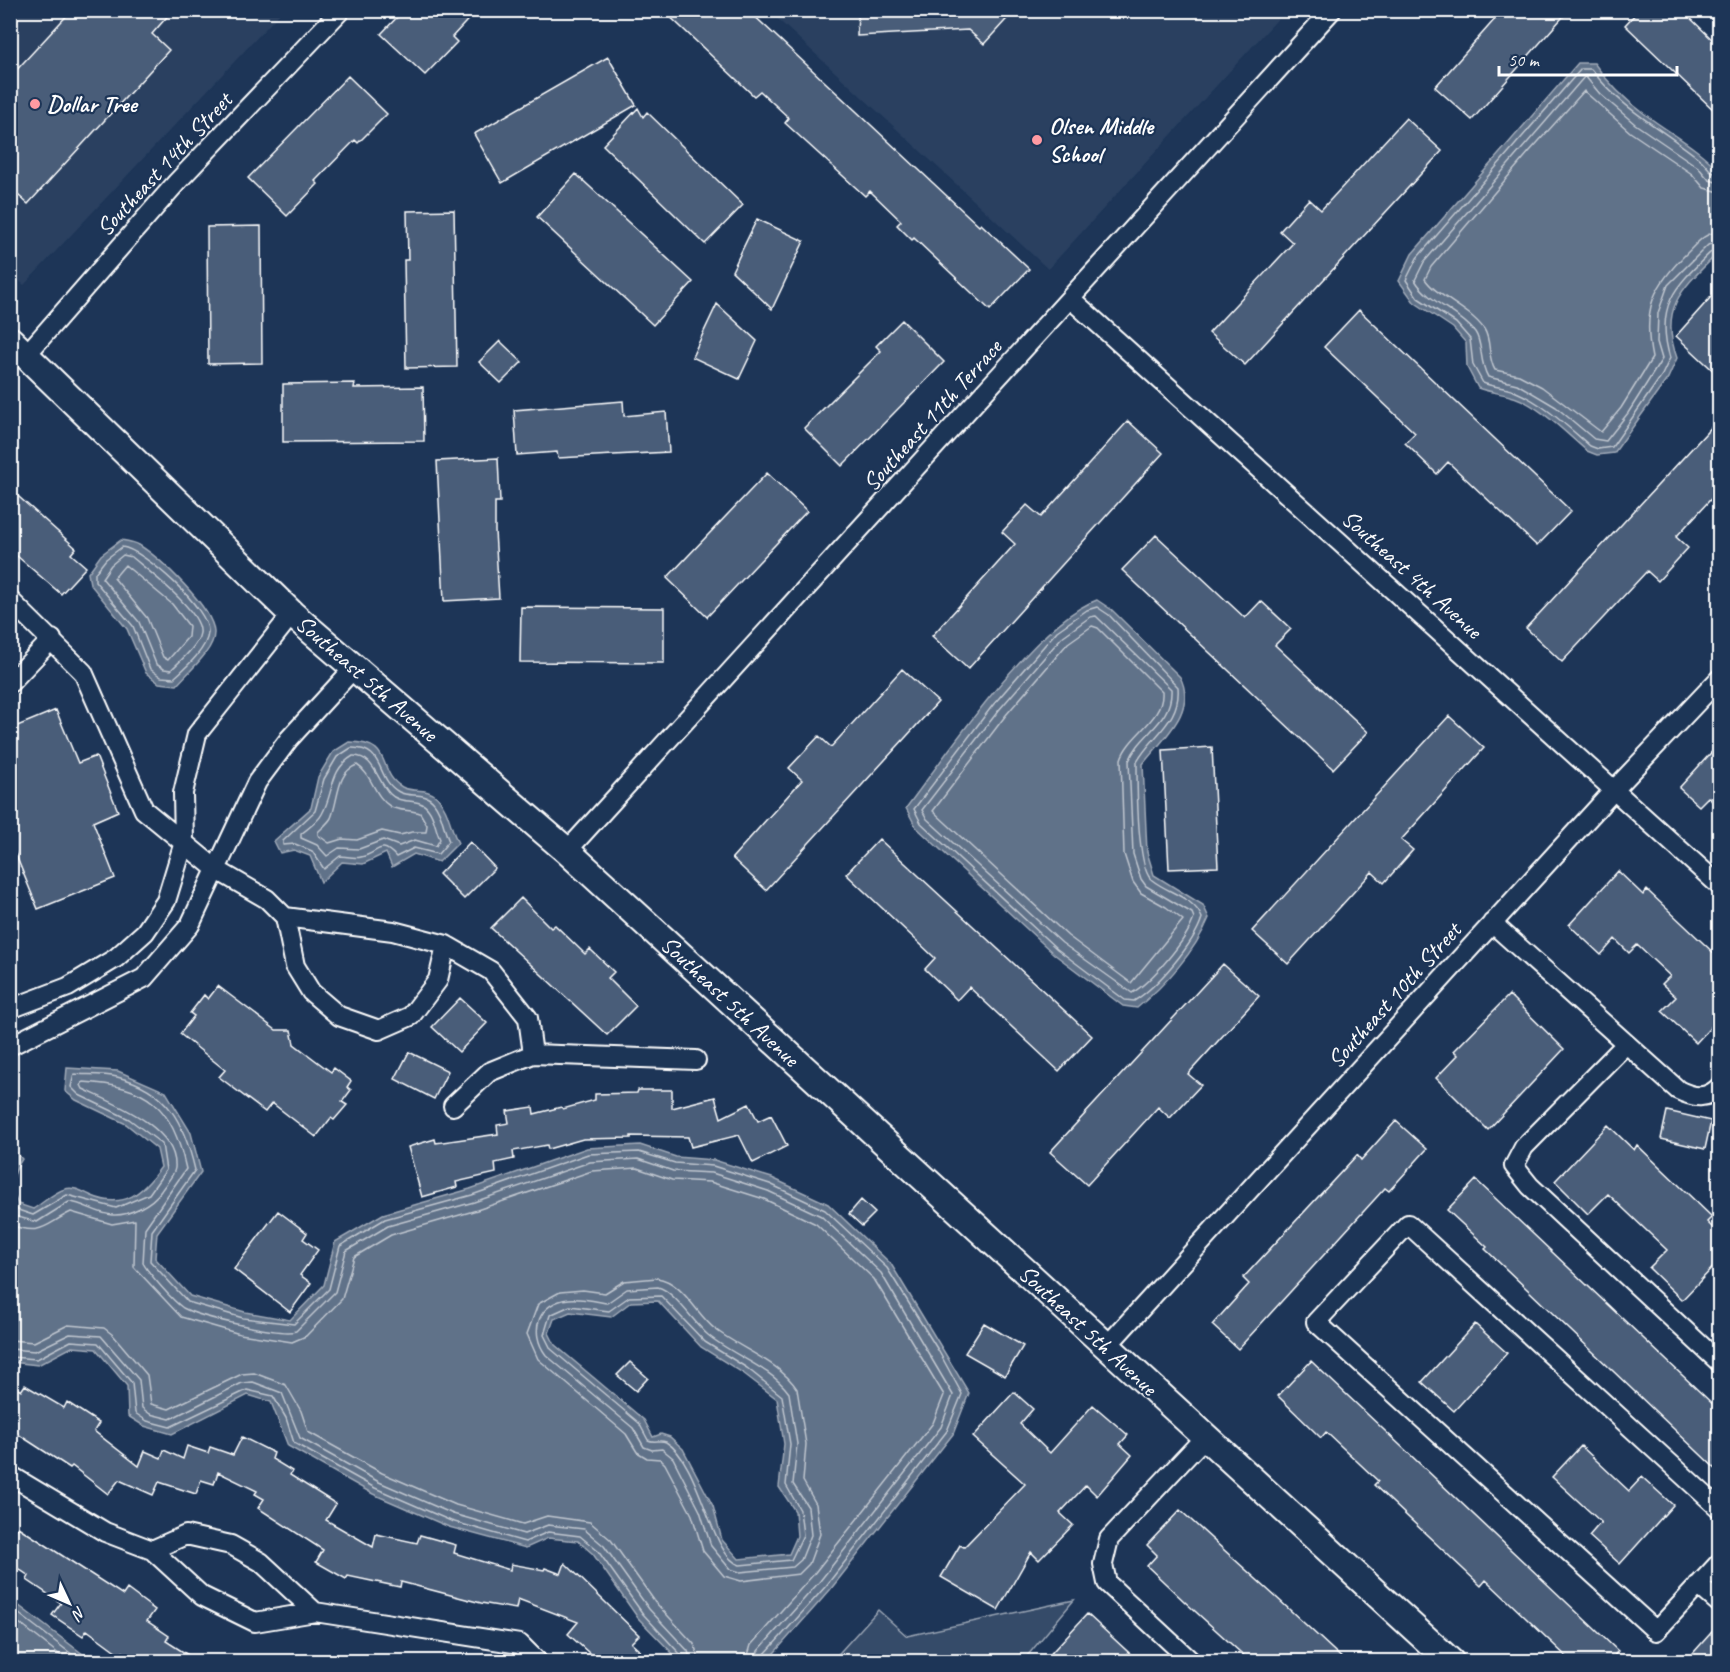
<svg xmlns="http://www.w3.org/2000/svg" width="1730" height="1672" font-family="Caveat,sans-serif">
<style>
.built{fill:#2a4161}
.green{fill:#364b69;stroke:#9aa5b4;stroke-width:1.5}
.water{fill:#617289;stroke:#a0aab8;stroke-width:1.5;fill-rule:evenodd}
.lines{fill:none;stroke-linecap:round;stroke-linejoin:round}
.shore{stroke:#c0c7d0;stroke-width:1.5}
.building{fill:#4a5d79;stroke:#fff;stroke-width:1.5}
.street-casing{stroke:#fff;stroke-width:22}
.secondary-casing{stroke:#fff;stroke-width:30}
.street{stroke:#1d3557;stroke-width:18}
.secondary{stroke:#1d3557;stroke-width:26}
.poi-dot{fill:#ff9aa2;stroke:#1d3557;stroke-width:2}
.labels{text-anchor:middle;stroke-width:4.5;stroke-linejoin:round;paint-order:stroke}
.poi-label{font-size:24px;font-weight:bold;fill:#fff;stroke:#1d3557;text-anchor:start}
.street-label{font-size:24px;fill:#fff;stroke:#1d3557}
</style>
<rect width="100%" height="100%" fill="#1d3557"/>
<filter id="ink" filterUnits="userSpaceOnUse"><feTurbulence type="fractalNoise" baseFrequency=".0167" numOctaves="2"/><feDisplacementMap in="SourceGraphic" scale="12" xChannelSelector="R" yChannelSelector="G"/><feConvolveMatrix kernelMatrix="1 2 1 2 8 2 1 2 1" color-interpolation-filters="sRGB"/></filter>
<g filter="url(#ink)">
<!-- built -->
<path class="built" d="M10,11h272l-258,274 -14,-12z
M769,11h516l-237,258z"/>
<!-- green -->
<path class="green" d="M1074,1600l-51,61h-191l46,-51 29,26z"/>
<!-- water -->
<path class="water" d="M1578,63h16c14,20 31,37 52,52 25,19 53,33 74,57l-1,80c-34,34 -61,54 -42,106l-9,20 -54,75 -17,2 -10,-4c-20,-17 -51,-49 -77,-55 -10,-3 -21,-4 -32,-8l-11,-21 -1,-24 -13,-15 -39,-26 -15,-21 13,-27z
M121,540c6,1 13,2 18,5 21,13 74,63 75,87 1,18 -26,40 -37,53l-18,-2 -13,-10 -19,-44 -37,-45 -2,-11 13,-18z
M1097,600l15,10 68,67c18,34 -18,62 -37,87l4,88 7,23 49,30 6,13c-14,34 -44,67 -72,90l-14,-2 -69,-52 -138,-127 -10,-19c41,-54 130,-187 191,-208z
M349,742c46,0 27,30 53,45 11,6 25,0 35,10 12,12 13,31 21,46l-19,19 -25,-8 -22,13 -6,-14 -23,11 -21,-2 -21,20 -11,-26 -16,-6 -14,3 -6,-12 37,-33 7,-31 15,-25z
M67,1068l51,3 48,21 25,41 10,39 -44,61 -2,25 35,38 55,16 45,8 34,-35 11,-43 48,-28 87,-25 117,-41 53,-3 36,12 38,3 58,18 56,26 63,60 78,129 -16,41 -123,156 -63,71h-87l-42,-43 -45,-64 -15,-13 -30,-3 -22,10 -77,-21 -76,-33 -85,-48 -17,-44 -23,-7 -76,39 -28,-8 -16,-10 -1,-30 -31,-37 -24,-2 -34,18 -27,-3v-215l11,12c-10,15 -13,28 -4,45l15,5c10,-6 21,-17 32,-20 9,-3 18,3 27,7 33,14 51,-4 69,-29l-4,-18 -31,-25 -50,-24 -11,-9zM658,1301l43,46 42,26 34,26 7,45 -5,43 16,24 2,25 -8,18 -50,5 -17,-19 -9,-34 -30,-57 -13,-12 -9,-3 -8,3 -9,-17 -89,-75 -6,-12 5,-14 16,-7 41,5 20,-15z
M10,1599l82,62h-81z"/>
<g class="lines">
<!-- shore -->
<path class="shore" d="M1720,175c-9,-1 -12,-8 -18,-14 -40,-33 -78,-49 -111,-92h-10l-164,189 -11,22 12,18 38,25 14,16 3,26 10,18c10,4 22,4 31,8 29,12 53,35 76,55l8,3 14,-2 50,-72 8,-17c-16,-54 7,-73 43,-108l7,-2
M1720,183l-11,-3 -11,-13 -63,-43 -35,-30 -15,-18 -161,186 -9,18c14,23 43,31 60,52 8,11 4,30 13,45l29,7 39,23 38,32 12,2 22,-28 34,-54 -5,-17 1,-29 10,-28 40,-40 12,-4
M1720,192l-16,-4 -12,-14 -62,-42 -46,-41 -55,61 -98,115 -6,12c12,18 43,28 59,50 8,12 3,28 11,41l24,5 23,12 59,45 20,-24 31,-50c-10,-50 1,-72 37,-107 9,-9 17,-19 31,-19
M122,547c21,2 89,63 86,86 -1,16 -23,35 -34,45l-13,-1 -11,-8 -17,-43 -38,-45v-8l11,-14z
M123,555l9,2c15,13 71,55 68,76 -2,13 -20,28 -29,37l-7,-1 -8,-5 -17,-42 -37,-44 9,-13z
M125,565l47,39 17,22 -1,11 -20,23 -5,-3 -16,-39 -33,-40z
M1097,607l12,8 69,72c3,34 -26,48 -41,75 0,21 0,108 15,118 16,13 42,17 50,38 -8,26 -45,69 -68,83l-9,-1 -68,-51 -136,-126 -7,-14 79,-104 64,-74 30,-21z
M1096,616l75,73c2,33 -31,44 -42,72l4,93 8,25 5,7 46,27 2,5c-7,22 -42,63 -62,75l-70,-50 -135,-124 -5,-9 77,-100 63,-73 28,-20z
M1092,626l6,2 64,64c2,28 -33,42 -41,67l3,95 9,28 8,11 25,14 17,13 -52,63 -63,-47 -135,-125 73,-96 62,-72z
M351,748c35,-1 24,31 48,44 11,6 26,-1 35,11 9,11 9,26 15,38l-11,13 -24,-6 -18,9c-16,-18 -17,-4 -35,0 -6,2 -15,-1 -21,-1l-16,13 -12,-18 -17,-7 -12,1v-4l32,-30 9,-32 13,-22z
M353,756c21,-1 24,25 37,38 10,11 30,3 38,15 7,9 7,20 12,30l-4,7 -21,-6 -16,6 -16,-6 -24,9 -20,-1 -12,8 -10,-11 -16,-7v-4c7,-6 17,-12 21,-20 12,-21 7,-44 31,-58z
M357,765c15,9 17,32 34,42 9,4 20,3 29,6l7,12 -1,7h-14l-12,3 -18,-4 -25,9 -15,-1 -13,4 -11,-8v-3c5,-5 10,-9 13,-14 8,-18 5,-46 26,-53z
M10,1203l5,6 18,6 34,-20 49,13 33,-14 17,-24 -4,-26 -33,-25 -50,-24 -8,-8 3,-13c14,1 30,0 43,3 51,12 67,46 78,93l-43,61 -2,30 38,41 55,16 51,6 35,-35 11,-43 45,-27 87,-24 116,-41 51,-2 36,11 38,3 57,18 55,26 62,58 51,82 24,44 -15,37 -121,155 -62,69 -1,7
M10,1215l27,7 32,-20c15,1 28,12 44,13 16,1 39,-11 48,-24 4,-7 13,-15 14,-23 3,-41 -62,-65 -92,-79l-2,-4 2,-3c65,4 89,23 103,87l-41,59 -2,35c6,11 30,38 40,45 16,9 98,28 113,23l39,-39 11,-41 42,-25 86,-24 116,-40 48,-3 35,12 39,2 56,18 53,25 60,57 72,122 -12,32 -121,154 -62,70 -3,11
M10,1225c33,11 34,0 61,-13l41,12 23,-4 -1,47 47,50 59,17 52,8 14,-6 36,-37 12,-42 37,-22 86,-25 115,-39 45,-3 35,12 38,2 54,17 52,25 58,55 70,116 -11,28 -120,152 -62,70 -5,17
M657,1278c25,3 40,37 58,51 25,20 64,32 82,60l9,55 -3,37 13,23 4,30 -11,30 -10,10 -58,7 -17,-5 -21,-25 -11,-36 -27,-51 -5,-5 -13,-1 -10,-6 -11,-18 -88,-75 -11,-25 11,-30 22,-12 23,-2 22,3 19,-12z
M658,1287c15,3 37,37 50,48 25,21 61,31 81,58l8,51 -4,40 15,23 3,28 -10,25 -8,7 -53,5 -10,-3 -19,-23 -11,-35 -27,-53 -11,-9 -10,1 -8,-3 -11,-19 -87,-73c-18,-24 -7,-53 23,-56 13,-1 26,2 38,4l20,-14z
M661,1296l44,46 42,26 35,28 8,48 -4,41 14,25 3,25 -12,25 -51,5c-29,-7 -39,-102 -74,-123 -6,-3 -11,1 -18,-2l-9,-17 -88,-74 -7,-14 6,-20 20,-9 39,5 20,-14z
M10,1340l24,2 34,-17 36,3 9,7 34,40 4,29 18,5 73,-35 12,-1 32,12 15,26 7,21 74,41 74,32 67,19 24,-8 43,6 21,18 45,63 38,41 6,18
M10,1349l25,2 35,-17 31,2 38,44 3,28 8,6 20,5 72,-36 11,-1 29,11 18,45 79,44 74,32 71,20 24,-9 36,4 20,17 45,63 39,42 3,11
M10,1357l27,2 34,-18 27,2 34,40 3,30 12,8 23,6 77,-37 26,6 13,22 8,25 81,45 76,33 74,21 23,-10 32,4 18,15 45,63 38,41 2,7
M10,1607l72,55
M10,1616l59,46"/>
</g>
<!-- building -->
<path class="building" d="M72,10h101l-21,24 17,16 -141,154 -18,-16v-111z
M404,10h73l-25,27 5,5 -32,33 -44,-41z
M663,10h85l231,216 2,-2 48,45 -39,41 -76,-72 -2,2 -15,-15 4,-4 -31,-30 -5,5 -80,-73 4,-5 -29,-27 -6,5z
M858,10h157l-31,34 -16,-14 -111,6z
M1503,10h66l-97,110 -37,-33z
M1639,10h43l37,36v69l-94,-90z
M608,57l28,48 -134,78 -28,-49z
M348,76l39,38 -29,29 -3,-3 -40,41 3,3 -31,32 -39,-38z
M638,108l5,9 4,-5 96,93 -38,39 -102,-99z
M1406,118l36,33 -197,214 -36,-32 84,-90 -13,-12 29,-32 12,11z
M576,174l117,108 -40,43 -116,-108z
M454,210l3,157 -51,1 -2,-108h4l-1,-49z
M757,219l47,22 -32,68 -40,-38z
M261,226l1,137 -54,1 -1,-137z
M1719,288v88l-43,-40z
M717,304l40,37 -18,38 -47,-22z
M1359,310l212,201 -34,35 -89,-84 -11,12 -32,-31 10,-10 -91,-86z
M902,320l42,42 -102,104 -38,-38 77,-77 -5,-5z
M500,341l22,21 -21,21 -22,-21z
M355,383l-1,5 69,-1 1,54 -141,1v-58z
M623,401l1,15 42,-4 3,40 -111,6 -1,-6 -40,3 -3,-45z
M1719,419v71l-43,47 12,11 -30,33 -11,-10 -85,91 -36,-34z
M1128,421l35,32 -195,216 -36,-33 83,-92 -13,-12 25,-27 14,12z
M498,458l2,44h-5v29l4,67 -55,3 -7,-140z
M767,473l40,38 -100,106 -40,-39z
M10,489l66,59 -5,6 15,13 -25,27 -51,-44z
M1156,535l89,83 16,-17 30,28 -16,16 93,87 -35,37 -211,-199z
M521,607l143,1v55l-144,-1z
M902,669l36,33 -172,188 -34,-32 70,-78 -13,-12 30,-32 12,11z
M56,710l22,53 18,-7 22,55 -25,11 22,56 -77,31 -28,-68v-112z
M1449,716l35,32 -83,92 12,10 -29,33 -12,-11 -84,92 -36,-33z
M1719,744v64l-11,-11 -9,9 -20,-18z
M1212,747l6,120 -49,2 -6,-119z
M879,839l213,197 -33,35 -90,-84 -12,13 -32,-31 10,-11 -89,-84z
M470,842l25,26 -31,31 -25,-25z
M1618,871l25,24 4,-5 72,68v60l-23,25 -34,-32 14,-14 -14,-13 8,-8 -33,-31 -8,8 -14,-14 -14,16 -32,-30z
M521,898l30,30 4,-3 30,29 5,-5 24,23 -6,6 28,28 -29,29 -116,-107z
M1223,964l36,32 -71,78 13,11 -31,33 -12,-11 -71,78 -37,-33z
M218,986l58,44h15l3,14 37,28 3,-4 17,13 -4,6 4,3 -9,12 5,3 -13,15 -3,-2 -15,19 -44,-34 -7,9 -46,-35 6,-7 -45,-36 14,-18 -4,-3 14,-18 4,4z
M1509,995l55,54 -76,81 -52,-52 22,-23 -4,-4z
M460,998l27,25 -28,29 -27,-25z
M409,1052l39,19 -14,28 -39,-20z
M638,1090h34v18l43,-11 6,21 28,-14 9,17 13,-6 16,31 -34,17 -14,-28 -48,12 -3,-10 -57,-1v2l-48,1 -35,10 -1,-4 -34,6 1,8 -19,4 1,10 -40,9 1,5 -35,10 -14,-50 27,-8 1,4 62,-9 -1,-9 12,-2 -2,-12 26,-4 1,7 27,-7 2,2 32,-9v-6l42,-1z
M1667,1111l44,10 -6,28 -44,-10z
M1396,1121l31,28 -38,42 -4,-3 -147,161 -26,-24 37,-41 -6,-6 114,-123 4,5z
M1608,1125l26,25 3,-5 75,72 -5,5 12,12v27l-37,39 -33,-32 18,-18 -59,-56 -20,20 -33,-33z
M1476,1180l243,230v62l-234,-223 2,-2 -40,-37z
M861,1200l14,13 -13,13 -13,-12z
M278,1211l29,22 -4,6 15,11 -18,25 11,8 -21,29 -56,-43z
M984,1323l39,23 -18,30 -40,-23z
M1475,1324l32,29 -53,58 -32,-29z
M1311,1361l307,290 -9,11h-37l-86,-82 -5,6 -107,-101 4,-4 -52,-49 -5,6 -43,-42z
M630,1362l18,16 -12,13 -19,-16z
M10,1384l11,7 4,-6 39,23 3,-6 32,21 -5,8 45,35 6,-15 16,7 3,-8 19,9 4,-13 21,7 2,-6 23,8 9,-18 32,16 -2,6 20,12 -2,4 46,29 -10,16 47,27 3,-13 41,9 3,-8 36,10 -2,8 56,17 1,-6 33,6 1,-2 16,6 4,-11 74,72 -8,8 9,8 -10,11h-31l-31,-28 10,-12 -60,-23 -2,10 -35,-6 -80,-21 -1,5 -52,-11 -2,3 -30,-17 7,-12 -65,-42 6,-9 -9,-5 2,-3 -39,-19 -4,12 -13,-4 -5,14 -37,-12 -6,13 -34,-15 -11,14 -36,-28 -2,2 -60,-39z
M1014,1392l19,17 -13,15 30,29 43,-48 35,30 -8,9 12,11 -35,41 -11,-11 -26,28 13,12 -34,35 -8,-8 -33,58 -57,-33 19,-32 4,2 61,-63 -52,-47z
M1581,1446l48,45 13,-14 31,28 -53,59 -31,-28 12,-14 -49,-45z
M1180,1510l97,88 69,64h-95l-66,-60 -38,-36 10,-11 -10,-10z
M18,1527l105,68 4,-6 28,21 -8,11 22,15 -3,5 33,21h-62l-14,-10 -2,3 -34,-25 -4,6 -31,-21 9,-12 -34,-23 2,-4 -19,-13v-25z
M1087,1614l52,48h-96z
M1719,1624v38h-34z"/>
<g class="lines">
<!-- street casing -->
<g class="street-casing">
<path id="street" d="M1071,299l649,587
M26,355l151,-173 164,-172
M10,600l73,72 61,138 73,60 50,29 18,18 10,49 16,26 28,24 40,14 32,-14 27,-36 8,-35
M10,683l42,-44
M567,851l765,-841
M285,917l108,14 53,14 45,26 37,47 5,36
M1492,923l186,167c16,8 29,10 42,-4
M10,1009l58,-22 48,-29 29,-26 21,-31 18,-59 -1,-49 14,-59 95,-120
M1626,1044l-102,103 -10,19 16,20 190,177
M10,1046l134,-68 46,-53 67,-143 32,-43 65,-71
M453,1106l36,-34 44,-18 163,6
M1106,1347l508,-557 106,-112
M10,1475l95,57 47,18 50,46 53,26 60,-10 205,32 18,18
M1720,1509l-312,-285 -92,98 340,309 64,-69
M152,1550l34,-15 45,10 30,17 54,50
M1698,1585l22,19
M1192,1662l-85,-79 -4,-19 6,-25 96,-102"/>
</g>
<!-- secondary casing -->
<g class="secondary-casing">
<path id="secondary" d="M10,340l282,274 275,237 884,811"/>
</g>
<!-- street -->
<use href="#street" class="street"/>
<!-- secondary -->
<use href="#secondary" class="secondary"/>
</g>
</g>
<!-- markers -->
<g class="poi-dot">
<circle cx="35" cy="104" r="6"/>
<circle cx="1037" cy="140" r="6"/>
</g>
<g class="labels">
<!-- poi labels -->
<g class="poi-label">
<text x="47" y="112">Dollar Tree</text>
<text x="1049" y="134">Olsen Middle<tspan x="1049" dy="28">School</tspan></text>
</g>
<!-- street labels -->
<g class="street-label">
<text transform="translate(164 164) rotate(-47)" y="8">Southeast 14th Street</text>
<text transform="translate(932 415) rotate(-48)" y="8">Southeast 11th Terrace</text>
<text transform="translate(1412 574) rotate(42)" y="8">Southeast 4th Avenue</text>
<text transform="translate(367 678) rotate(41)" y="8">Southeast 5th Avenue</text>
<text transform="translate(1394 995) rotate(-48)" y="8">Southeast 10th Street</text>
<text transform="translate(730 1001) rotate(43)" y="8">Southeast 5th Avenue</text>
<text transform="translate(1088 1330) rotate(43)" y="8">Southeast 5th Avenue</text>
</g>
</g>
<!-- margin -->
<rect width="1730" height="1672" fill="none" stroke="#1d3557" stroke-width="36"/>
<rect x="18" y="18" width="1694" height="1636" fill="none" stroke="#fff" stroke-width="2" filter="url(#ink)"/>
<!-- north arrow -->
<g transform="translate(69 1603) rotate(134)" stroke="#1d3557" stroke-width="4.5" paint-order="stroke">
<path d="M0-4.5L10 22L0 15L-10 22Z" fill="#ffffff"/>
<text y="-9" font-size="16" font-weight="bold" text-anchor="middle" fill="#ffffff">N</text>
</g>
<!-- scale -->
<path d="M1499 66v9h178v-9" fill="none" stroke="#ffffff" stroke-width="3"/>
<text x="1508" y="66" font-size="18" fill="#ffffff" stroke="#1d3557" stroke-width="4.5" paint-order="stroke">50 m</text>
</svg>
